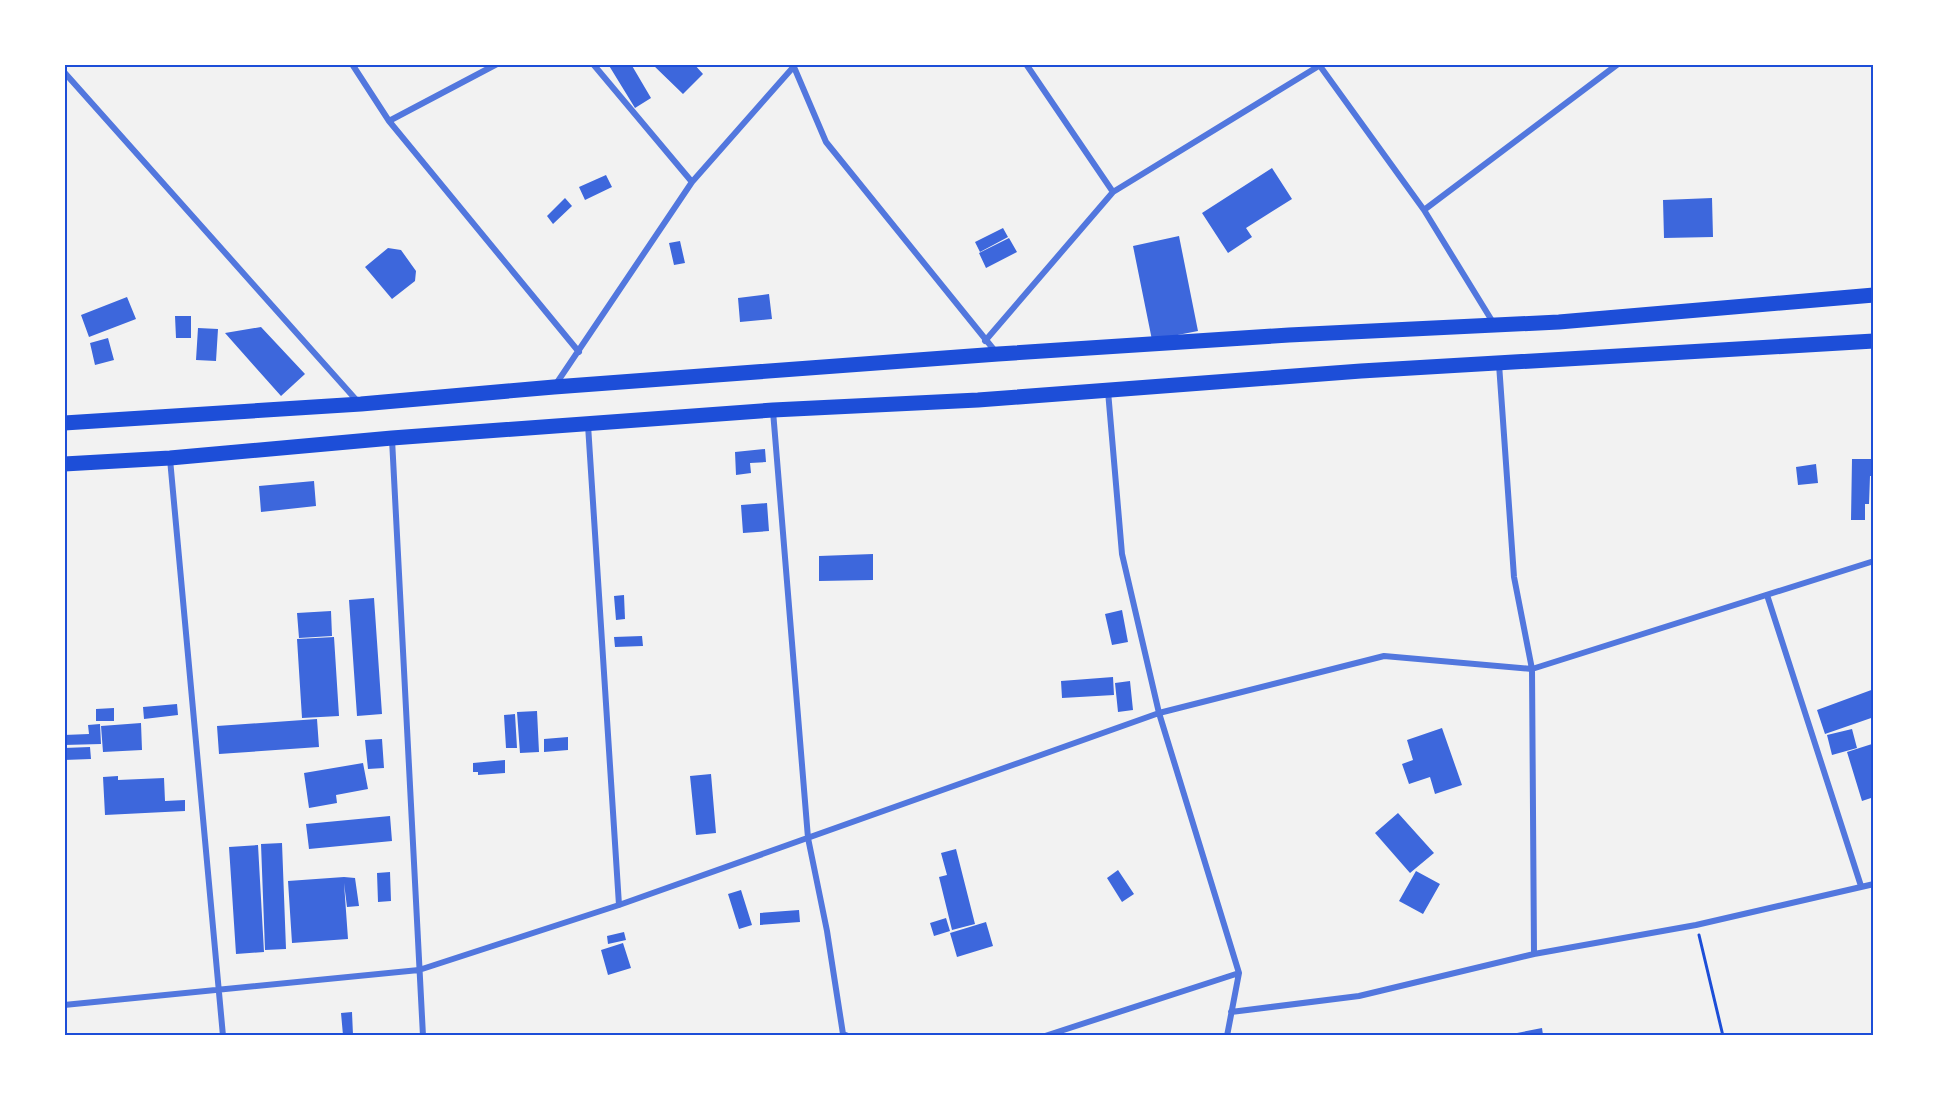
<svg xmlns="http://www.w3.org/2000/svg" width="1938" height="1100" font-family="Commissioner,sans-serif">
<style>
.building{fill:#3d67dc}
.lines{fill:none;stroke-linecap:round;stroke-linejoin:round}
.path{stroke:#1d4ed8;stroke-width:3}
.minor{stroke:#5277de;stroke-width:6}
.trunk{stroke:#1d4ed8;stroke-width:15}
.neatline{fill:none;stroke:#1d4ed8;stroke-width:2}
</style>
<rect width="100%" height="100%" fill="#f2f2f2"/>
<!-- building -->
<path class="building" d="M608,64h23l20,34 -16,10z
M652,64h42l9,10 -20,20z
M1272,168l20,31 -46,29 6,9 -24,16 -26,-40z
M606,175l6,12 -27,13 -6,-13z
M565,198l7,8 -19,18 -6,-8z
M1712,198l1,39 -49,1 -1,-38z
M1003,228l5,9 -28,15 -5,-10z
M1179,236l19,95 -46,9 -19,-94z
M1009,238l8,14 -31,16 -7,-15z
M680,241l5,22 -11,2 -5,-22z
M388,248l13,2 15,21 -1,10 -23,18 -27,-32z
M769,294l3,25 -32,3 -2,-24z
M127,297l9,22 -47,18 -8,-22z
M175,316h16v22h-15z
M261,327l44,47 -24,22 -56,-63z
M198,328l20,1 -2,32 -20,-1z
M108,338l6,22 -19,5 -5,-22z
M765,449l1,13 -16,1 1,10 -15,2 -1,-23z
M1852,459h22v17h-4l-1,28h-4v16h-14z
M1816,464l2,19 -20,2 -2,-18z
M314,481l2,25 -55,6 -2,-26z
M767,503l2,28 -26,2 -2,-28z
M873,554v26l-54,1v-25z
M624,595l1,24 -9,1 -2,-24z
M374,598l8,116 -25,2 -8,-116z
M1122,610l6,32 -16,3 -7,-31z
M331,611l1,25 -33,2 -2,-25z
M642,636l1,10 -28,1 -1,-10z
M334,637l5,79 -37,2 -5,-79z
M1113,677l1,18 -52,3 -1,-17z
M1130,681l3,29 -15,2 -3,-29z
M1874,689v28l-49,17 -8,-24z
M177,704l1,11 -34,4 -1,-12z
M114,708v13h-18v-12z
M537,711l2,41 -19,1 -3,-41z
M515,714l2,34h-11l-2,-33z
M317,719l2,28 -100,7 -2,-28z
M141,723l1,27 -39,2 -2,-26z
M100,724l1,20 -37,1v-10l25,-1 -1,-9z
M1442,728l20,57 -27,9 -5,-17 -21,7 -7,-20 11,-4 -6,-20z
M1852,729l5,19 -25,7 -5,-20z
M568,737v13l-24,2v-13z
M382,739l2,29 -16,1 -3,-29z
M1872,744l2,53 -12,4 -15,-49z
M90,747l1,12 -27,1v-12z
M505,760v13l-27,2v-3h-5v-9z
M363,763l5,26 -32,6 1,8 -28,5 -5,-35z
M711,774l5,59 -20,2 -6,-59z
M118,776v4l46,-2 1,23 20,-1v11l-80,4 -2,-38z
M1398,813l36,40 -24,20 -35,-40z
M390,816l2,25 -83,8 -3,-25z
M282,843l4,106 -21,1 -4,-106z
M258,845l6,107 -28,2 -7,-107z
M956,849l19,75 -23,6 -13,-53 8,-2 -6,-22z
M1118,870l16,24 -12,8 -15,-24z
M1416,871l24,13 -17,30 -24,-13z
M390,872l1,29 -13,1 -1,-29z
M344,877l11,1 4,28 -12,1 -3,-24 4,56 -56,4 -4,-62z
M741,890l11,35 -13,4 -11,-35z
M799,910l1,12 -40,3v-12z
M946,918l4,13 -16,5 -4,-13z
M986,922l7,24 -36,11 -7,-24z
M624,932l2,8 -18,4 -1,-8z
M623,943l8,25 -23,7 -7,-25z
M352,1012l1,23h-10l-2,-22z
M1542,1028l1,7h-26v-2z"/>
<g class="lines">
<!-- path -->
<path class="path" d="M1699,935l24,101"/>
<!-- minor -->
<path class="minor" d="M352,64l37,57 190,231
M593,64l99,118
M1026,64l87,128
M1320,66l104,144 70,114
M794,67l32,75 169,209
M64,72l295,331
M389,121l108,-57
M1424,210l194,-146
M985,341l128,-149 209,-128
M1499,364l15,213 18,92 2,285
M556,384l136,-202 104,-118
M1108,391l14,163 37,159 80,260 -12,63
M773,411l35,427 19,93 16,103 5,2
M588,425l31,480
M392,439l31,597
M170,459l53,577
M1767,595l94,291
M64,1005l355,-35 200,-65 540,-192 225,-57 148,13 342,-108
M1231,1012l128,-16 175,-42 162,-29 178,-41
M1045,1036l194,-63"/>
<!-- trunk -->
<path class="trunk" d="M64,423l297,-19 193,-17 444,-33 291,-19 270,-13 315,-27
M64,464l106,-6 222,-20 381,-28 205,-10 383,-29 513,-30"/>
</g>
<!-- border -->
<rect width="1938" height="1100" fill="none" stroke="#ffffff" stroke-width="132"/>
<rect x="66" y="66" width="1806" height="968" class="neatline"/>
</svg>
